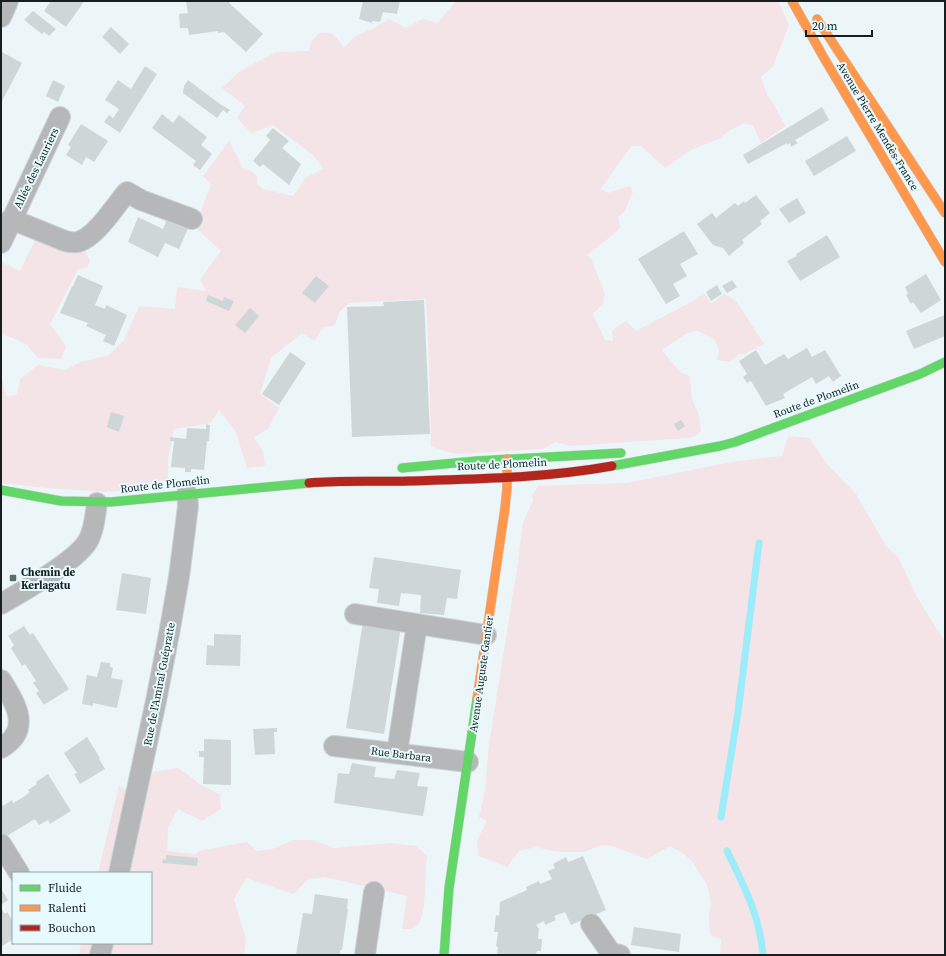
<svg xmlns="http://www.w3.org/2000/svg" width="946" height="956" font-family="'Source Serif 4',serif">
<style>
.green{fill:#f4e3e7}
.lines{fill:none;stroke-linecap:round;stroke-linejoin:round}
.stream{stroke:#9cecfa;stroke-width:7}
.building{fill:#ced6d8}
.street-casing{stroke:#cbd3d5;stroke-width:22}
.fast-casing{stroke:#cbd3d5;stroke-width:10}
.slow-casing{stroke:#cbd3d5;stroke-width:10}
.jam-casing{stroke:#cbd3d5;stroke-width:10}
.street{stroke:#b6b7b8;stroke-width:20}
.fast{stroke:#63d668;stroke-width:9}
.slow{stroke:#ff974d;stroke-width:9}
.jam{stroke:#b3261e;stroke-width:9}
.poi-dot{fill:#626a6b;stroke:#e7fafe;stroke-width:1.5}
.labels{text-anchor:middle;stroke-width:4;stroke-linejoin:round;paint-order:stroke}
.street-label{font-size:11px;fill:#171e1f;stroke:#e7fafe}
.poi-label{font-size:11px;font-weight:bold;fill:#171e1f;stroke:#e7fafe;text-anchor:start}
</style>
<rect width="100%" height="100%" fill="#ecf6f9"/>
<!-- green -->
<path class="green" d="M456,1h322l11,24 -17,43 -11,9 7,20 4,5 14,24 -25,17 -8,-18 -10,-1 -11,5 -14,10 -27,11 -26,18 -24,-22h-9l-7,8 -24,35 7,4 22,-7 3,6 -9,20 -6,5 2,10 -6,7 -27,21 4,4 14,35 -2,10 -10,10 12,26 8,1 -1,-11 14,-9 10,10 57,-30 11,-8 7,11 13,-10 12,7 28,43 -19,10h-6l-9,8 -13,-2 2,-10 -5,-11 -17,-8 -10,2 -25,17 18,22 10,4 2,23 7,16 2,16 -5,5 -8,2 -118,8 -15,-4 -12,7 -85,5 -10,-2 -17,-6 -2,-83 -3,-64 -77,4 -9,8 -5,14 -11,2 -10,14 -12,-8 -31,25 -11,36 19,14 -11,21 -14,8 9,15 2,14 -18,2 -11,-36 -17,-22 -8,13 -37,6 -6,30v19l-9,8 -51,6 -61,-4 -46,-5v-108l5,21 11,-1 3,-16 18,-14 27,5 16,-8 28,-7 15,-15 15,-34 36,3 2,-22 29,4 -6,-11 21,-29 -26,-24 16,-43 -8,-8 26,-35 14,27 8,3 6,5v7l6,6 30,7 13,-19 18,-8 -11,-14 -40,-30 -22,8 -14,-15 8,-12 -23,-18 18,-17 37,-19 32,-1 2,-9 8,-9c15,-2 17,4 25,15l10,-11 20,-9 15,-9 17,9 17,-9 15,4z
M35,240l50,9 5,12 -3,7 -9,1 -28,55 16,22 -5,13 -23,-1 -12,-14 -25,-11v-71l19,9z
M788,436l22,2 15,24 31,32 30,52 12,11 19,40 28,45v313h-225l1,-16 -11,-4 -1,-21 2,-12 -4,-17 -14,-23 -9,-8 -14,-8 -23,13 -35,-13 -10,-1 -18,7h-26l-22,-5 -17,4 -12,16 -29,-11 -1,-15 10,-20 -8,-4 6,-27 4,-46 28,-175 6,-47 10,-21 -1,-6 6,-9 17,-1 72,-2 104,-21 51,-6z
M178,768l9,6 12,10 21,10 1,15 -19,12 -24,-12 -10,19 -1,23 28,3 4,-3 48,-9 10,9 15,-2 22,-9h19l21,8 57,-5 25,3 11,10c-3,16 1,59 -10,70 -5,4 -10,3 -15,3l5,-33 -82,-19 -18,3 -13,14 -48,-16 -12,21 12,40 -2,16h-165l2,-12h70v-70h-53l21,-87 23,13 6,-26z"/>
<g class="lines">
<!-- stream -->
<path class="stream" d="M721,817l17,-105 21,-169
M727,851c17,35 33,65 36,104"/>
</g>
<!-- building -->
<path class="building" d="M51,1h29l3,2 -17,24 -22,-16z
M186,1h43v2l34,31 -17,18 -22,-20 -6,1v-2l-29,4 -1,-7h-8l-1,-14 9,-1z
M363,1h37l-3,13 -14,-2 -3,10 -8,-1v2l-13,-4z
M33,11l23,18 -7,7 -5,-4 -2,2 -18,-14z
M111,27l18,17 -9,10 -18,-17z
M2,52l20,11 -21,40v-49z
M145,66l12,8 -37,59 -16,-11 5,-7 4,3 6,-9 -14,-9 13,-20 13,9z
M53,80l12,6 -7,16 -12,-6z
M188,80l32,24 10,6 -3,3 -4,-3 -6,8 -34,-25 1,-7z
M822,107l7,13 -34,20 3,3 -7,4 -1,-4 -3,2v-2l-39,21 -5,-9z
M162,114l11,9 6,-8 28,22 -6,8 11,9 -12,16 -7,-5 3,-4 -44,-33z
M81,124l27,17 -14,21 -8,-5 -4,8 -16,-10 5,-8 -3,-2z
M273,128l16,13 -7,7 19,16 -12,21 -26,-21 -3,3 -7,-6 17,-21 -4,-4z
M847,136l9,15 -42,25 -9,-15z
M756,195l14,18 -10,8 2,3 -20,16 2,3 -15,13 -6,-8 -10,-3 -16,-21 15,-11 4,5 19,-15 3,3 6,-5 1,2z
M797,198l9,15 -17,10 -10,-14z
M138,217l25,12 5,-12 21,9 -10,23 -14,-6 -7,14 -30,-15z
M684,231l14,23 -18,10 7,12 -14,8 7,12 -14,8 -28,-45z
M827,235l13,22 -40,24 -13,-20 10,-5 -1,-2z
M926,274l15,26 -20,13 -8,-11 -2,2 -5,-9 2,-2 -3,-6z
M78,275l25,11 -8,19 10,4 1,-4 21,10 -13,31 -11,-5 3,-6 -20,-9 2,-3 -28,-10 12,-27h1z
M316,276l13,10 -14,17 -13,-10z
M732,280l5,7 -10,6 -5,-7z
M717,285l5,9 -11,7 -5,-9z
M208,295l15,6 1,-4 10,4 -5,10 -23,-10z
M424,300l6,134 -78,3 -5,-130 37,-1 -1,-4z
M250,308l9,8 -14,17 -10,-8z
M945,315v21l-31,13 -8,-18z
M807,348l5,9 13,-7 16,26 -8,6 -4,-6 -13,8 -4,-7 -29,17 2,4 -19,8 -15,-25 -4,2 -4,-6 4,-3 -8,-13 17,-11 9,15 19,-11 4,5z
M290,352l16,11 -27,42 -17,-11z
M111,412l13,4 -5,16 -12,-5z
M681,420l4,6 -7,5 -4,-7z
M206,424l4,1 -1,16h-2l-3,29 -13,-1v3h-6v-4l-14,-1 3,-26h-4v-4l16,2 1,-11 19,1z
M374,557l87,13 -4,29 -10,-1 -3,17 -24,-2 1,-18 -20,-2 -2,13 -22,-3 2,-14 -10,-1z
M122,573l29,5 -5,36 -30,-4z
M363,622l38,5 -17,107 -38,-6z
M24,626l6,9 3,-2 36,56 -25,16 -8,-12 3,-2 -6,-8 3,-2 -11,-17 -3,2 -11,-18 3,-3 -6,-9z
M214,634l27,1 -1,31 -34,-1 1,-20 7,1z
M101,662l9,1v4l3,1 -2,10 12,2 -6,28 -24,-5v3l-11,-2 5,-29 10,2z
M277,728v4h-3l1,22 -20,1 -2,-26z
M87,737l13,21 -1,1 6,10 -25,15 -6,-10 3,-1 -13,-20z
M204,739l27,1v45l-28,-1 1,-27h-5v-6h5z
M352,763l24,4 -2,10 20,2 3,-9 23,3 -3,13 11,1 -5,29 -89,-13 4,-30 11,1z
M48,774l23,37 -21,13 -2,-4 -9,5 -4,-6 -30,18 -4,-6v-29l2,4 9,-6 1,3 9,-5 8,-6 -2,-2 9,-6 -1,-2z
M166,855l32,3 -1,8 -35,-3 1,-4 3,1z
M583,856l23,54 -35,15 -6,-13 -11,4 2,4 -11,5 -1,-4 -8,4 3,4 -1,10h4l-1,12h-4l-1,4h-39l1,-8 -2,-1 2,-14h-4l2,-17 3,1 1,-14 27,-12 -1,-3 13,-6 1,3 12,-5 -4,-8 7,-3 -2,-4 13,-7 2,5z
M1,889l7,11 -7,5z
M315,894l33,5 -1,10h1l-6,41h-2v5h-44l7,-42 9,1z
M1,908l4,6 2,-2 6,9v18l-12,8z
M634,927l47,7 -2,18 -48,-7z"/>
<g class="lines">
<!-- street casing -->
<g class="street-casing">
<path id="street" d="M1,17l7,-16
M11,219l54,22c4,1 9,2 13,1 18,-5 37,-36 49,-50l14,8 51,19
M1,243l59,-126
M1,604c22,-13 78,-44 88,-65 6,-12 6,-24 8,-36
M355,614l131,21
M1,680c15,23 31,50 0,68
M334,746l134,16
M397,753l20,-129
M1,844l18,29
M119,873l37,-172 13,-67 10,-57 9,-71 -1,-12
M591,924l20,29 9,2
M100,955l3,-12
M365,955l9,-63"/>
</g>
<!-- fast casing -->
<g class="fast-casing">
<path id="fast" d="M612,466l108,-20 15,-4 185,-68 25,-12
M402,468l74,-7 145,-8
M1,490l60,11 50,1 198,-19
M444,955l5,-67 28,-189"/>
</g>
<!-- slow casing -->
<g class="slow-casing">
<path id="slow" d="M792,1l32,57 121,204
M817,19l128,194
M477,699l28,-191 2,-20v-29"/>
</g>
<!-- jam casing -->
<g class="jam-casing">
<path id="jam" d="M309,483c34,-3 67,-1 100,-2 67,-2 137,-3 203,-15"/>
</g>
<!-- street -->
<use href="#street" class="street"/>
<!-- fast -->
<use href="#fast" class="fast"/>
<!-- slow -->
<use href="#slow" class="slow"/>
<!-- jam -->
<use href="#jam" class="jam"/>
</g>
<!-- markers -->
<rect class="poi-dot" x="9" y="574" width="8" height="8" rx="2"/>
<g class="labels">
<!-- street labels -->
<g class="street-label">
<text transform="translate(878 126) rotate(59)" y="4">Avenue Pierre Mendès-France</text>
<text transform="translate(36 168) rotate(-64)" y="4">Allée des Lauriers</text>
<text transform="translate(816 399) rotate(-20)" y="4">Route de Plomelin</text>
<text transform="translate(502 464) rotate(-3)" y="4">Route de Plomelin</text>
<text transform="translate(165 484) rotate(-6)" y="4">Route de Plomelin</text>
<text transform="translate(481 674) rotate(-82)" y="4">Avenue Auguste Gantier</text>
<text transform="translate(159 684) rotate(-79)" y="4">Rue de l'Amiral Guépratte</text>
<text transform="translate(401 754) rotate(7)" y="4">Rue Barbara</text>
</g>
<!-- poi labels -->
<g class="poi-label">
<text x="21" y="576">Chemin de<tspan x="21" dy="13">Kerlagatu</tspan></text>
</g>
</g>
<!-- border -->
<rect width="946" height="956" fill="none" stroke="#171e1f" stroke-width="4"/>
<!-- legend -->
<rect x="12" y="872" width="140" height="72" fill="#e7fafe" stroke="#94a2a5"/>
<rect x="20" y="885" width="20" height="6" fill="#63d668" stroke="#94a2a5"/>
<text x="48" y="892" font-size="12" fill="#171e1f">Fluide</text>
<rect x="20" y="905" width="20" height="6" fill="#ff974d" stroke="#94a2a5"/>
<text x="48" y="912" font-size="12" fill="#171e1f">Ralenti</text>
<rect x="20" y="925" width="20" height="6" fill="#b3261e" stroke="#94a2a5"/>
<text x="48" y="932" font-size="12" fill="#171e1f">Bouchon</text>
<!-- scale -->
<path d="M806 30v6h66v-6" fill="none" stroke="#171e1f" stroke-width="2"/>
<text x="812" y="30" font-size="12" fill="#171e1f" stroke="#e7fafe" stroke-width="3" paint-order="stroke">20 m</text>
</svg>
